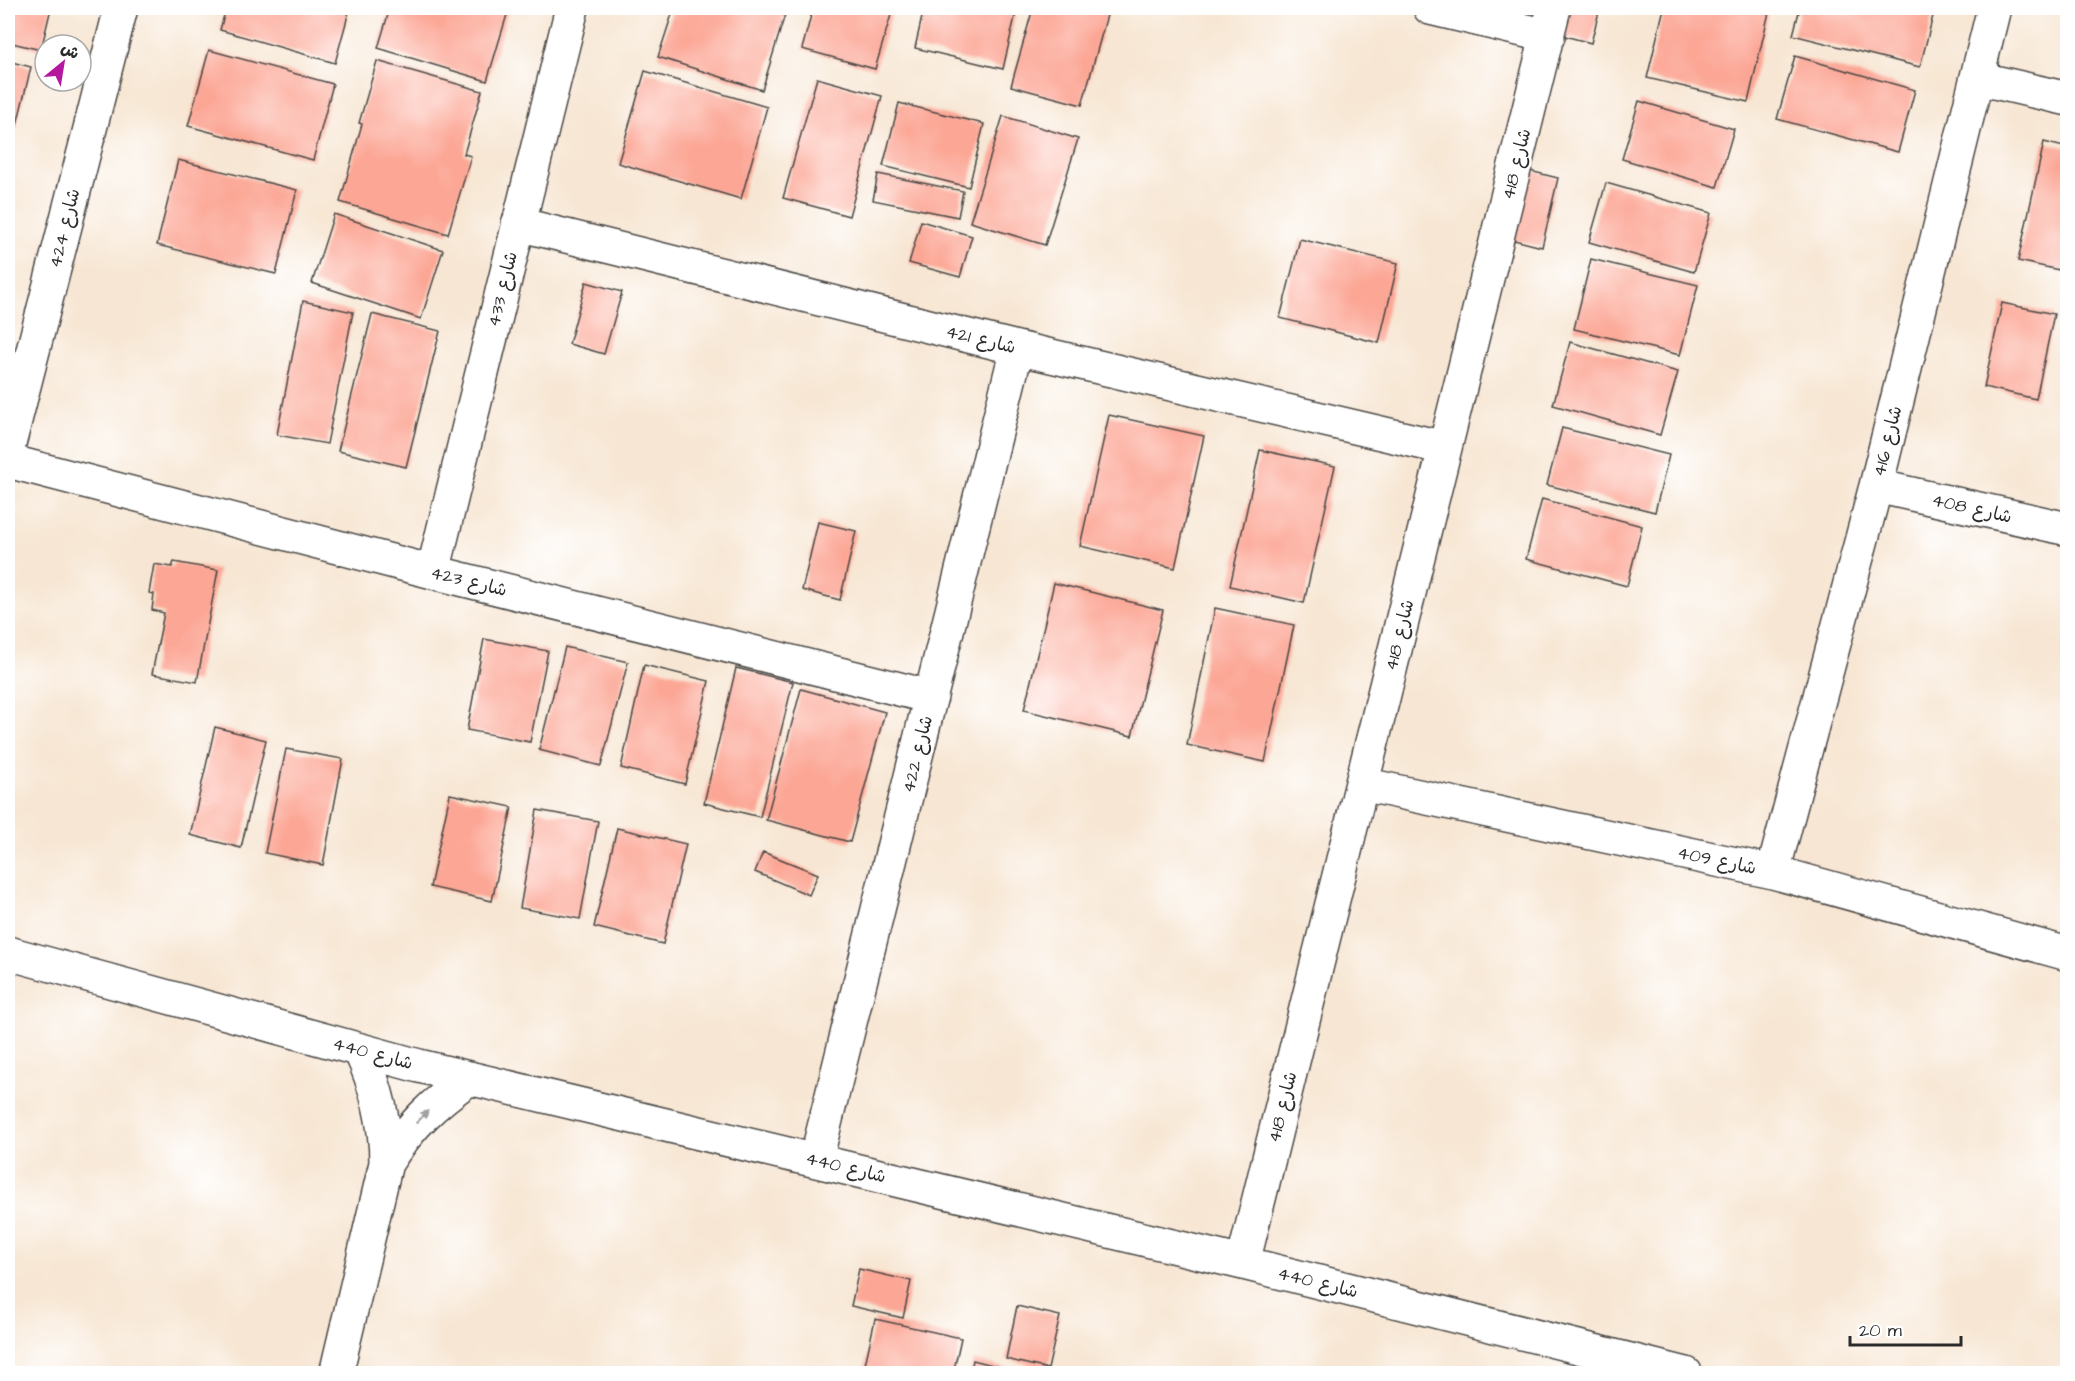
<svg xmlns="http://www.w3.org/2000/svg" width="2075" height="1381" font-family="'Architects Daughter','Playpen Sans Arabic',sans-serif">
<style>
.building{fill:#fca796}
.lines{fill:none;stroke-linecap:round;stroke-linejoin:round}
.minor-casing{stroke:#4a4744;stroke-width:36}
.minor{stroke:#fff;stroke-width:33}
.oneway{fill:#a0a0a0}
.labels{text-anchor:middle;stroke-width:5;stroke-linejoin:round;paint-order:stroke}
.street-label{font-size:18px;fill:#2b2b2b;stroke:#fff}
</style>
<rect width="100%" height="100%" fill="#fff"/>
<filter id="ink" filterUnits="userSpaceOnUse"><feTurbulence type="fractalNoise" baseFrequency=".0167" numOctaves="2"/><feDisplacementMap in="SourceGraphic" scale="12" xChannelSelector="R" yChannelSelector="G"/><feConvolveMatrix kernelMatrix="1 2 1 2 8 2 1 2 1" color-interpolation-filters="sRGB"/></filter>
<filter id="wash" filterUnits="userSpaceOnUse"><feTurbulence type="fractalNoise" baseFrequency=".008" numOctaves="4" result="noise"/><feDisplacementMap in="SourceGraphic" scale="24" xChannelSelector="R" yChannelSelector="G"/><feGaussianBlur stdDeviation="1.35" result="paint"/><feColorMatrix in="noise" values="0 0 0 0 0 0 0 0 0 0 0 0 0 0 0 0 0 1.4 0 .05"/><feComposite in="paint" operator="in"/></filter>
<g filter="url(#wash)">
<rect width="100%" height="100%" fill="#f7e6d3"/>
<g id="blocks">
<!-- building -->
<path class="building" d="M8,8h43l-10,42 -33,-8z
M226,8h124l-15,55 -115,-33z
M390,8h119l-22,73 -109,-33z
M674,8h113l-25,82 -104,-33z
M813,8h80l-18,61 -73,-20z
M924,8h93l-14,61 -88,-21z
M1033,8h76l-27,97 -71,-19z
M1568,8h32l-9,35 -30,-8z
M1664,8h106l-22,94 -101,-24z
M1800,8h135l-15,59 -127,-32z
M209,50l124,34 -20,76 -125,-34z
M1795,56l120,34 -17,62 -121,-33z
M8,61l23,6 -16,66 -7,-2z
M377,61l105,30 -18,63 7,2 -23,78 -108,-32 22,-78 -3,-1z
M645,71l122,36 -26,92 -123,-36z
M817,78l65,18 -33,120 -66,-18z
M1639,101l95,28 -17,58 -95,-28z
M899,103l85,21 -15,63 -86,-21z
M1003,116l75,23 -33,106 -75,-23z
M2044,142l24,6v124l-50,-11z
M178,160l119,30 -21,84 -119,-29z
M1522,169l36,9 -16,69 -36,-9z
M878,174l85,17 -5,26 -85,-17z
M1606,183l105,30 -17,59 -105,-30z
M334,214l109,36 -22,69 -109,-36z
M921,221l51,15 -12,41 -51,-14z
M1300,239l98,24 -19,80 -99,-25z
M1591,259l107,26 -18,70 -106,-26z
M586,282l36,10 -18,62 -35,-10z
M303,301l50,11 -26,132 -50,-9z
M2002,303l52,11 -18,85 -52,-12z
M372,314l68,17 -34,136 -68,-16z
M1570,342l108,30 -18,63 -107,-30z
M1109,415l95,21 -29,132 -95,-22z
M1562,428l107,27 -14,57 -108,-27z
M1260,450l75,16 -31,137 -74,-17z
M1542,499l100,27 -15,60 -101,-27z
M818,522l38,9 -16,69 -38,-10z
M174,562l44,8 -21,112 -45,-8 12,-61 -12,-3 2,-16 -5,-1 5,-29 18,3z
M1054,583l109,27 -31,126 -108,-26z
M1215,608l79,17 -29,137 -78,-17z
M484,639l64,12 -18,91 -63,-12z
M565,647l63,15 -27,104 -62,-16z
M644,665l65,16 -24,103 -64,-16z
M736,668l57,14 -33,135 -56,-14z
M801,689l84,23 -35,130 -84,-22z
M215,727l51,13 -25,108 -51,-13z
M286,749l57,10 -20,106 -58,-12z
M450,794l62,13 -20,94 -62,-14z
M537,810l61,11 -18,98 -60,-11z
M617,828l69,16 -23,100 -69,-17z
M763,852l55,22 -9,21 -54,-23z
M859,1269l52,12 -8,37 -52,-12z
M1017,1306l43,10 -12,53 -42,-10z
M875,1319l86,19 -8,36h-90z
M973,1360l51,13v1h-54z"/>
</g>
</g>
<g filter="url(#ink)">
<use href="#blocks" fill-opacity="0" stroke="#4a4744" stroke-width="1.5"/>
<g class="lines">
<!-- minor casing -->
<g class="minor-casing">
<path id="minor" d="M1430,8l118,28
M1977,78l91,21
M518,224l499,124 428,100
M8,448l113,-440
M8,461l425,111 498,125
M1876,486l192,43
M433,572l139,-564
M1362,784l411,88 295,82
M1773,872l103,-386 118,-478
M8,953l411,113 824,197 443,111
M816,1160l201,-812
M386,1163c24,-37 47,-60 84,-85
M1243,1263l311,-1255
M336,1374l50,-211c0,-41 -9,-76 -26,-113"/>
</g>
<!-- minor -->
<use href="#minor" class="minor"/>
</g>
<!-- one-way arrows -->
<defs><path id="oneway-solid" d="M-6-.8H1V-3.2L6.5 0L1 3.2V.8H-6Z" transform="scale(1.5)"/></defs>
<use class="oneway" href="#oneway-solid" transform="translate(422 1117) rotate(-46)"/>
</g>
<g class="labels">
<!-- street labels -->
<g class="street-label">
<text transform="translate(1516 164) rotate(-76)" y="6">شارع 418</text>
<text transform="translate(64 228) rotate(-76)" y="6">شارع 424</text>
<text transform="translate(502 289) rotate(-76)" y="6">شارع 433</text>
<text transform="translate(981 339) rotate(14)" y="6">شارع 421</text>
<text transform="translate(1887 441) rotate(-76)" y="6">شارع 416</text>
<text transform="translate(1972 508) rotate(13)" y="6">شارع 408</text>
<text transform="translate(469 581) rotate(14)" y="6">شارع 423</text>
<text transform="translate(1399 635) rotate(-76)" y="6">شارع 418</text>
<text transform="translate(917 754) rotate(-76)" y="6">شارع 422</text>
<text transform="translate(1717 860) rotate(12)" y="6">شارع 409</text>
<text transform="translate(373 1053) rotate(15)" y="6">شارع 440</text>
<text transform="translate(1282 1107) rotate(-76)" y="6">شارع 418</text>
<text transform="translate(846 1167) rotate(14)" y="6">شارع 440</text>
<text transform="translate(1318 1282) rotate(14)" y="6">شارع 440</text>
</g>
</g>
<!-- margin -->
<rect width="2075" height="1381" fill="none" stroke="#fff" stroke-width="30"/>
<!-- north arrow -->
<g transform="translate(63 63) rotate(30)"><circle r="28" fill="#ffffff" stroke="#aaaaaa" stroke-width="1.5"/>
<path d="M0-4.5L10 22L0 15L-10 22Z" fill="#b5179e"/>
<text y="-9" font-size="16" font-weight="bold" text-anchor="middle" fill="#2b2b2b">ش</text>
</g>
<!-- scale -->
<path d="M1850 1336v9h111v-9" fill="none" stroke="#2b2b2b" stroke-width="3"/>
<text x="1859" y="1336" font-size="18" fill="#2b2b2b" stroke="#ffffff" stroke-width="4.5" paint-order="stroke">20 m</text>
</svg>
